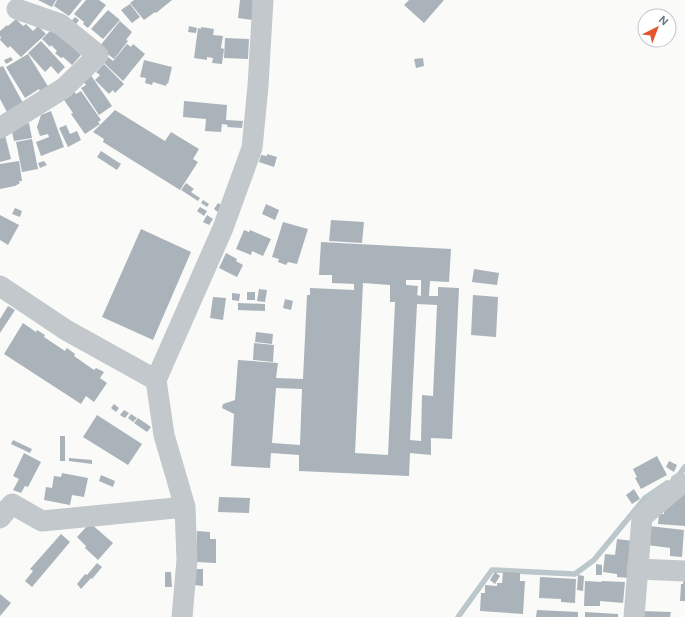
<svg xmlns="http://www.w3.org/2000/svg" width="685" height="617" font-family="'DM Sans',sans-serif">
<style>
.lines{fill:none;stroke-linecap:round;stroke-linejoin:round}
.stream{stroke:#bbc7cb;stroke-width:5.5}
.building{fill:#aab3b9;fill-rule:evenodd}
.minor{stroke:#c3c8cc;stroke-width:21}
</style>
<rect width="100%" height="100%" fill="#fafaf8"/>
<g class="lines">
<!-- stream -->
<path class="stream" d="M674,478l5,-3 6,-8
M458,617l34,-47 83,4 19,-14 51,-62 22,-15"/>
</g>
<!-- building -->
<path class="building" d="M38,0h18l-4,7z
M57,0h25l-13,16 -15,-10z
M86,0h13l7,5 -18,23 -5,-4 1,-2 -10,-8z
M134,0h38l-16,13 -1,-1 -11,8 -14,-17z
M240,0h14l-2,20 -14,-2z
M409,0h35l-20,23 -20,-18z
M130,4l10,13 -8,6 -11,-13z
M108,10l12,10 -17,19 -12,-10z
M75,17l4,3 -7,10 -5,-4z
M16,19l7,7 3,-2 7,7 5,-5 8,8 -25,23 -11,-11 -2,2 -8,-8 1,-3 -1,-1v-5l7,-6 1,1z
M120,21l12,11 -6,8 2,1 -14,18 -15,-12z
M189,26l8,2 -1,5 -8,-1z
M201,27l13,2 -1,6 10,1 -2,12 3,1 -2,15 -10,-1 1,-5 -6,-1v3l-13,-2 4,-30 3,1z
M50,31l12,5 19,19 -9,10 -9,-8 -2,1 -6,-5 2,-2 -6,-6 -1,2 -8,-8z
M225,38l24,1 -1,20 -24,-1z
M41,41l24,26 -7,7 -7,-8 -6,6 -17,-19z
M127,44l4,3 2,-3 12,10 -22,27 -20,-19 5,-5 5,4z
M28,54l21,34 -8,5 -2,-4 -14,9 -19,-31z
M11,57l2,3 -7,4 -2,-4z
M423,58l1,8 -8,2 -2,-9z
M144,60l28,7 -4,17 -1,-1 -1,3 -13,-4 -1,3 -7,-2 1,-5 -6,-1z
M104,64l20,20 -9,9 -2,-3 -4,4 -14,-14 5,-5 -4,-3z
M3,66l20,37 -16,9 -7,-13v-32z
M90,74l22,32 -13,9 -18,-27 5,-3 -4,-5z
M73,90l3,4 5,-3 20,29 -3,2 2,2 -15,10 -14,-20 2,-1 -11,-16z
M184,101l43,4 -1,15 17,1 -1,7 -15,-1 1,-2 -6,-1 -1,8 -16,-1 1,-12 -23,-2z
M115,110l50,31 6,-9 28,17 -6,10 5,3 -18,28 -77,-48 1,-3 -11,-7z
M51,111l13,36 -23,9 -5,-14 13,-5 -1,-3 -8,2 -3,-9 4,-12z
M29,123l3,15 -18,3 -3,-14z
M66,125l4,9 7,-3 4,9 -13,7 -9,-19z
M5,135l6,24 -11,3v-25z
M32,139l6,30 -16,3 -6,-30z
M101,151l20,13 -4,6 -20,-13z
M267,154l10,3 -3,10 -15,-5 2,-7 6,1z
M19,161l3,20h-3l1,2 -5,3 -15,3v-25z
M44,161l3,4 -7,3 -2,-5z
M186,183l8,6 -3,3 9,6 -2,3 -17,-11z
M203,200l6,4 -2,3 -6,-4z
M218,203l5,3 -4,7 -5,-4z
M266,204l13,6 -4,10 -13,-6z
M200,207l7,4 -3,5 -7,-5z
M15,208l7,3 -2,6 -8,-3z
M0,215l19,10 -11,20 -8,-5z
M207,215l6,4 -4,6 -6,-3z
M331,220l33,2 -2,21 -33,-2z
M283,222l25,7 -11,35 -9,-2 -2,3 -8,-3 1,-3 -7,-2z
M141,229l50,23 -38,88 -51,-23z
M244,230l5,2 1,-2 21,9 -8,17 -11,-5 -1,4 -15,-6z
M321,242l130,7 -2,33 -19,-1 -1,15h9v-9l21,1 -7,151 -21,-1v17l-21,-2 -1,23 -110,-5v-16l-28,-2 -1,15 -39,-2 3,-52 -12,-6 1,-4 12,-4 3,-40 40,3 -2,15 27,1 4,-84h3v-7l44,2v-6l-22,-1v-8h-13zM406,280h15v16l-4,-1 1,-9 -12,-1zM363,283l27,2v17h5l-7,153 -33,-2zM417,304l20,1 -4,91 -11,-1 -1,46 -11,-1zM276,388l26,1 -2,56 -28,-2z
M226,253l11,6 -1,2 7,4 -6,12 -18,-9z
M474,269l25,4 -2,12 -25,-3z
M259,289l8,1 -2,12 -8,-1z
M247,292h8v8h-8z
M232,293l8,1 -1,7 -7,-1z
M473,295l25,2 -2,40 -25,-2z
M213,297l13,1 -3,22 -13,-2z
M285,299l8,2 -2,9 -8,-2z
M238,303l27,1v7l-27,-1z
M8,306l7,4 -15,23v-14z
M23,323l13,9 1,-2 8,5 -1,2 21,14 2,-3 8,6 -1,2 20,14 2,-2 8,4 -4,6 7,5 -13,19 -8,-6 -5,8 -77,-50z
M256,332l17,2 -1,10 -17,-2z
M254,343l20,2 -1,17 -20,-2z
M114,404l5,4 -3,4 -5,-4z
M124,410l5,3 -4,5 -5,-3z
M131,414l6,4 -4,4 -5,-4z
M97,415l45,29 -14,21 -45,-28z
M138,418l13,9 -4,5 -13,-9z
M60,436h5v25h-5z
M13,440l19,9 -2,4 -19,-9z
M24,453l17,9 -13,25 -3,-1 -4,7 -8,-3 6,-11 -6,-3z
M657,456l10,19 -26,14 -6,-11 2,-1 -4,-8z
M69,458l23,2v4l-23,-3z
M669,461l8,4 -3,7 -8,-5z
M62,473l26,5 -4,19 -12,-2 -2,10 -26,-5 2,-13 6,1 2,-12 7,1z
M101,475l14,6 -2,6 -14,-6z
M634,489l6,10 -8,5 -6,-9z
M685,491v35l-27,-2 1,-10h5v-11z
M219,497l31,1 -1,15 -31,-1z
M90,523l23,20 -15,17 -13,-12 1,-2 -9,-9z
M649,526l35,4 -2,27 -12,-1v-8l-23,-3z
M197,531l13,1v7h6v24l-20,-1z
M61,534l9,8 -38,45 -7,-6 8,-10 -3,-2z
M617,539l16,2 -4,37 -12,-1v-3l-14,-2 2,-18 10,1z
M97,563l5,4 -10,12 -1,-1 -10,11 -4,-5 8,-10 2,1z
M596,564l6,1v10h-6z
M196,569h7v17l-9,-1z
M165,572h6l1,15h-7z
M495,572l5,4 -5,8 -5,-4z
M503,572l17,1v8h5l-2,33 -43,-3 1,-18h4v-8l12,1v-3h5z
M578,575l6,1 -1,15 -6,-1z
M684,576h1v25h-5l1,-17h2z
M540,577l36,2 -1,24 -14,-1v-3l-22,-1z
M585,581l17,1 -1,-1 24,1 -2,21 -23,-2v5h-16z
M0,594l11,9 -11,13z
M537,610l41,2v5h-42z
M641,611l30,1 -1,5h-29z
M585,612l33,2v3h-33z"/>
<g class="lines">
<!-- minor -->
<path class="minor" d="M0,128l64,-40 34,-33 -38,-31 -43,-15
M0,286l66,44 90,50
M0,518l12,-14 30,17 143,-14
M637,569l48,2
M182,617l5,-57 -2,-53 -21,-72 -8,-55 67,-152 29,-80 6,-62 5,-86
M634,617l8,-100 39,-33h4"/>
</g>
<!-- north arrow -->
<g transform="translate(657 28) rotate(42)"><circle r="19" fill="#ffffff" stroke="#c1c8cd"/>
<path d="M0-3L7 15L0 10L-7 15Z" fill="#e4572e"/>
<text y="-6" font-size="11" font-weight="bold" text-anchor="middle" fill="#657683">N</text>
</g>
</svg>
